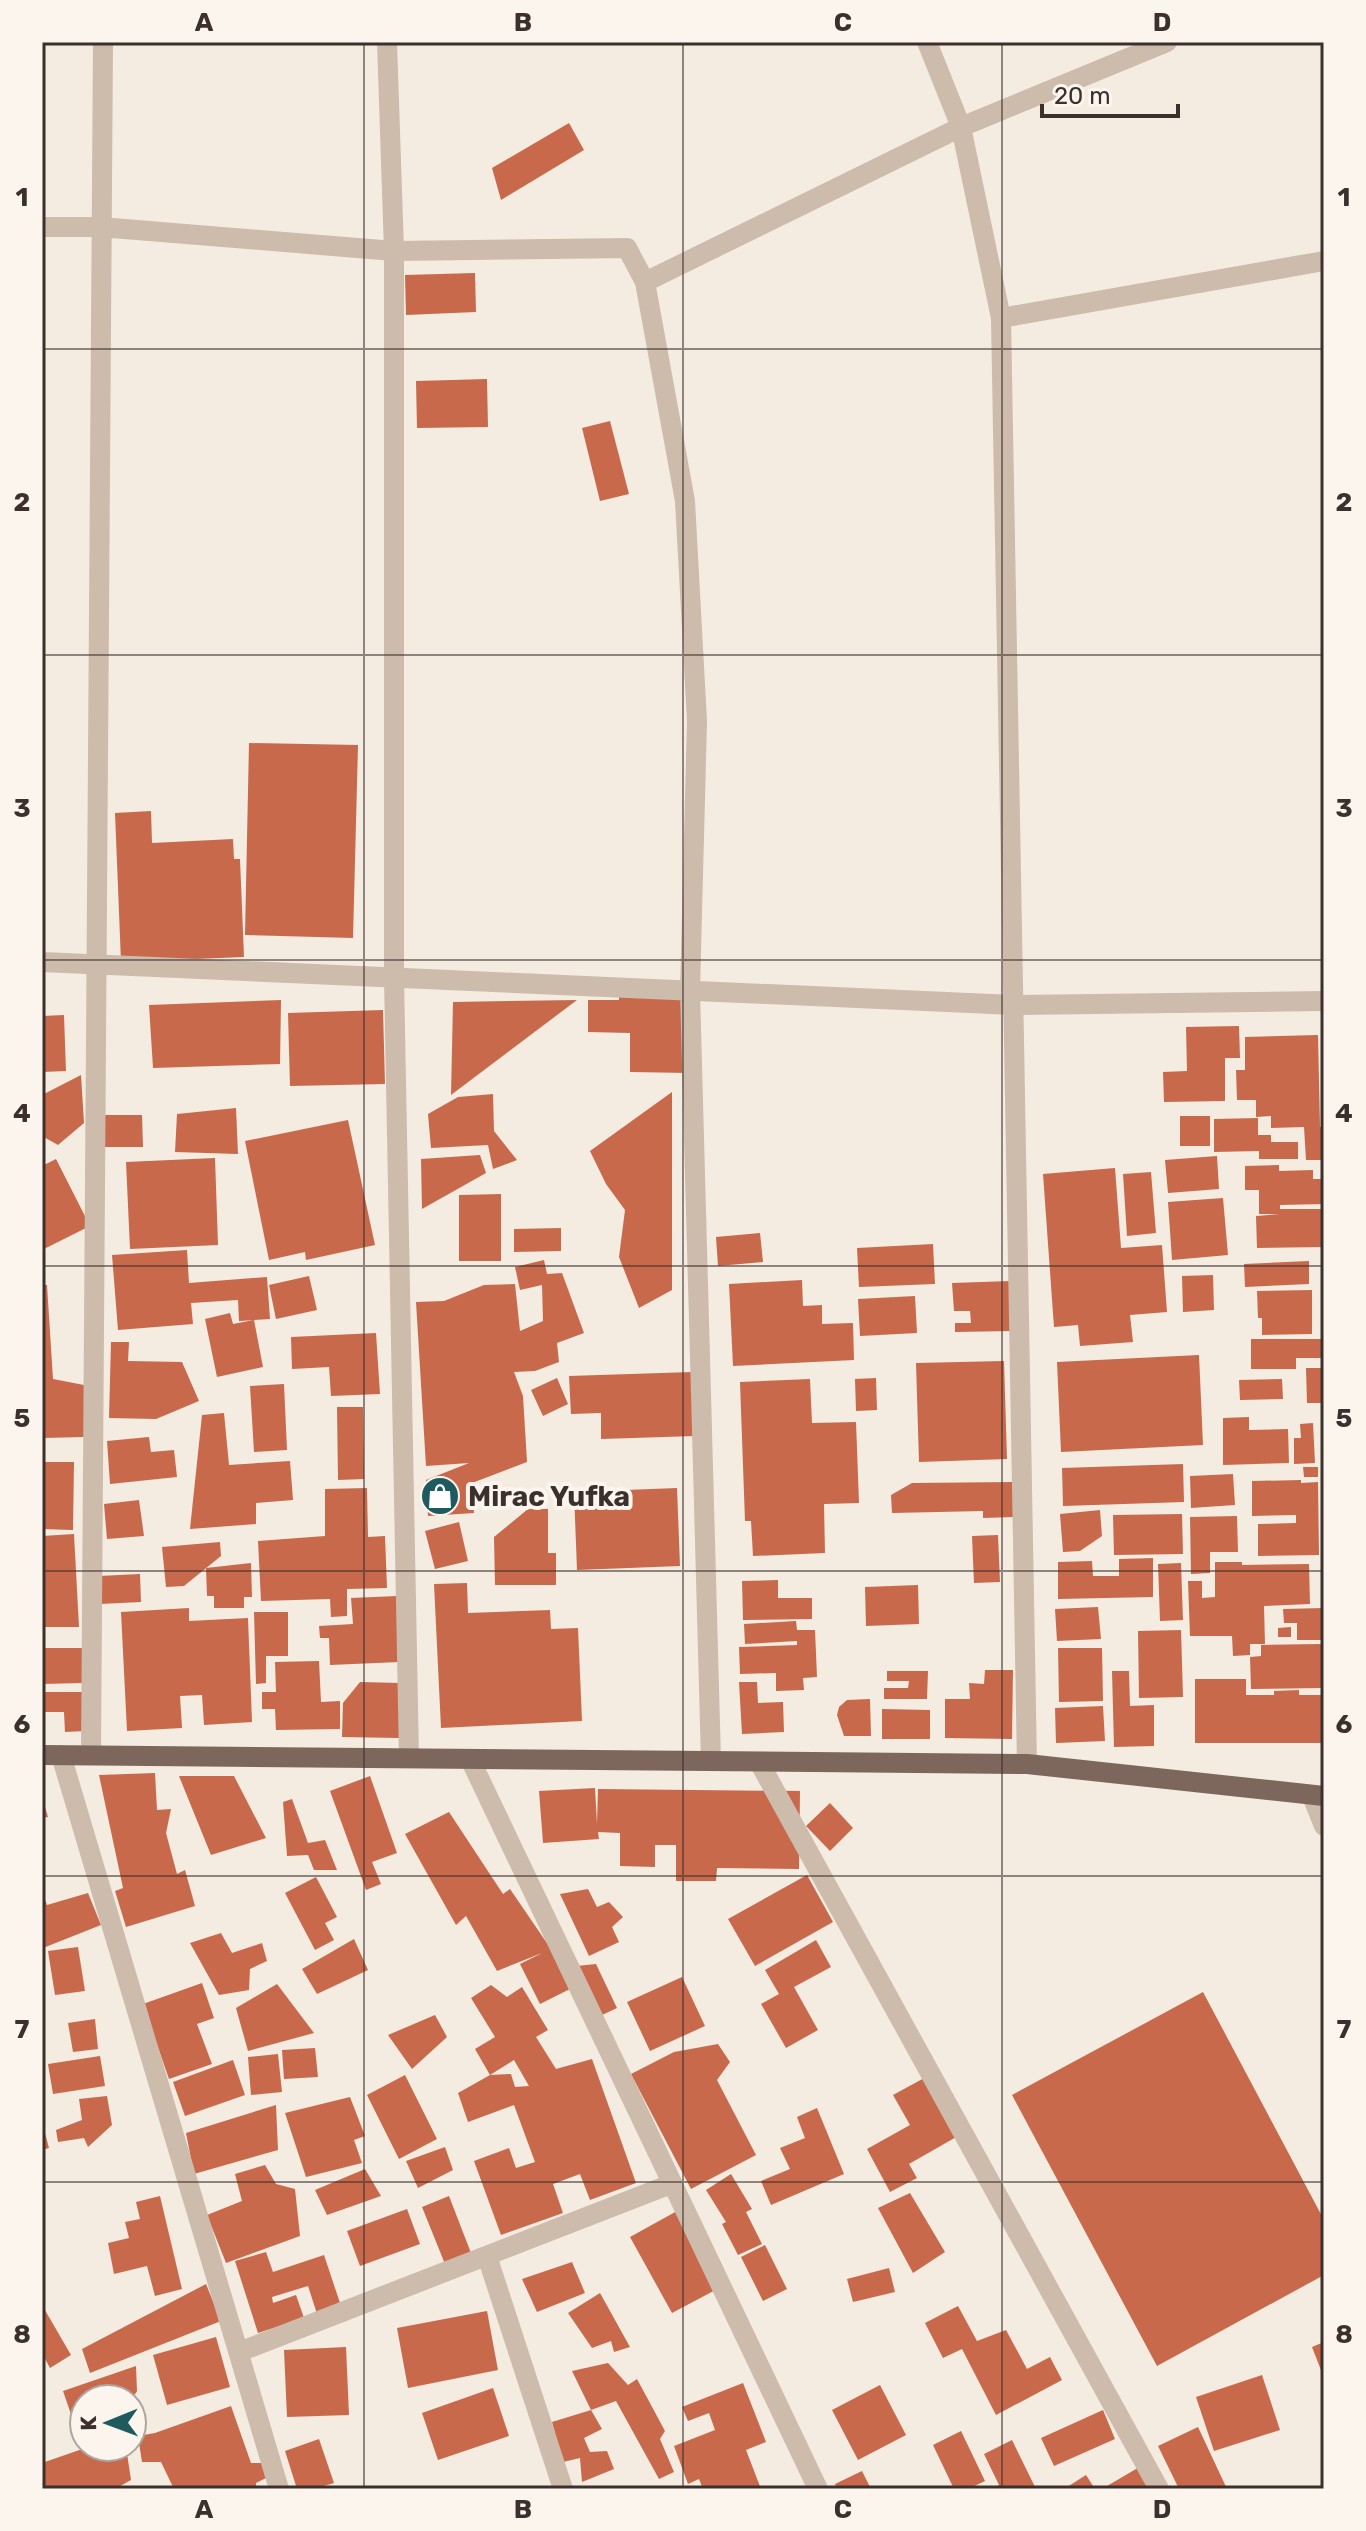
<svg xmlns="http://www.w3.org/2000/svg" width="1366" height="2531" font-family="Rubik,sans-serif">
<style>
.building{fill:#c8694b;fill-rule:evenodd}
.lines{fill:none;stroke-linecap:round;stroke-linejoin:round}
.minor{stroke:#cdbbac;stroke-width:20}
.major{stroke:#7d675c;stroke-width:20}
.grid{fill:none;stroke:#3b302b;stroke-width:2;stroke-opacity:0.55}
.labels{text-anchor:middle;stroke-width:8;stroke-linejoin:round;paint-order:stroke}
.poi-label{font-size:28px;font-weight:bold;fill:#3b302b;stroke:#fbf5ee;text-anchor:start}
.neatline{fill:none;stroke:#3b302b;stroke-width:3}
.grid-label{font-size:26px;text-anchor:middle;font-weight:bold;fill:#3b302b}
</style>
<rect width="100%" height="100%" fill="#f4ebe1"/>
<!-- building -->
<path class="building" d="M569,123l15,27 -83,50 -9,-32z
M475,273l1,39 -70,3 -1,-40z
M487,379l1,48 -71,1 -1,-47z
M610,421l19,73 -29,7 -18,-73z
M249,743l109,2 -5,193 -108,-3z
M151,811l1,32 81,-4 1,20h6l4,98 -123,5 -6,-149z
M619,994h71l-1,79 -59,-1v-39l-42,-1v-32h31z
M281,1000l-1,64 -127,4 -4,-63z
M577,1000l-126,95 2,-93z
M383,1010l2,74 -95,2 -2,-73z
M64,1015l2,56 -24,1v-56z
M1239,1026l1,32h-15v43l-61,1 -1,-30 24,-1 -1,-44z
M1318,1035l2,92h4v33h-18l-2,-33 -33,1v-12l-15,1v-17h-19l-1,-30h9v-33z
M81,1075l3,48 -26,22 -16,-9v-41z
M672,1092v198l-33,18 -20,-51 6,-47 -19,-26 -16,-33z
M493,1094l1,37 23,29 -24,9 -5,-24 -57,3 -3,-34 30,-17z
M236,1108l2,46 -63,-2 2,-38z
M104,1115h38l1,32h-39z
M1180,1116h30v30h-30z
M1258,1118v17h13v7h27v17h-39v-8l-45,1v-33z
M348,1120l27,125 -69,15 -1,-8 -36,8 -24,-119z
M480,1155l6,18 -64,36 -1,-50z
M1217,1156l2,33 -51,4 -3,-33z
M215,1158l3,87 -88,4 -4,-87z
M56,1159l34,67 -48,24v-84z
M1279,1165v6l34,-1v9h11v25l-44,1v4h44v38l-67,1 -1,-32 24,-2h-21v-24h-14v-24z
M1115,1168l6,80 41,-3 5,67 -37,3 3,27 -53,4 -2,-21 -24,2 -11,-153z
M1151,1172l5,61 -29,3 -4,-62z
M501,1194v67h-42v-66z
M1223,1198l5,57 -56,5 -4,-58z
M561,1228v23l-47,1v-23z
M760,1233l3,29 -45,4 -2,-29z
M933,1244l2,40 -76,3 -2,-39z
M187,1250l2,33 78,-6 3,42 -31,2 -1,-21 -47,3 2,21 -75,6 -6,-75z
M544,1260l3,14 15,-1 22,60 -27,10 2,19 -24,9 -21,1 9,24 4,66 -55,21 2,30 -46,3 -2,-36 43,-17 -43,3 -10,-164 28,-1 40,-16 31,-1 5,47 23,-10 -1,-36 -22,5 -5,-23z
M1309,1261v23l-64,3 -1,-23z
M1213,1275l1,35 -31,2 -1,-36z
M309,1276l8,34 -41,9 -7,-34z
M802,1280l1,26 19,-1v19l31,-1 1,37 -121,6 -4,-82z
M1011,1281l1,50 -57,1v-9h16l-1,-12h-16l-2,-28z
M42,1285h5l6,94 31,6 1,52 -43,1z
M1312,1290v44l-50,1v-17h-4l-1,-27z
M915,1296l2,37 -57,3 -2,-37z
M230,1313l3,11 21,-4 9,47 -46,10 -12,-58z
M376,1333l4,61 -49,2 -2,-29 -37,2 -1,-32z
M1251,1339h72v19h-27v11h-45z
M111,1342h18l-1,19 54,1 17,39 -43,18 -47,-1z
M1199,1355l4,90 -142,7 -4,-90z
M1004,1361l3,98 -88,3 -3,-99z
M1306,1368h18v35h-17z
M692,1372l3,64 -94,3v-26l-30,1 -2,-38z
M557,1378l11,26 -25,12 -12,-26z
M876,1378l1,32 -21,1 -1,-32z
M810,1379l2,44 44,-1 3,81 -35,1 1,49 -72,3 -2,-35h-6l-5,-139z
M1282,1379l1,20 -43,1 -1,-20z
M284,1384l3,66 -33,2 -4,-66z
M337,1407h26l1,72 -26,1z
M224,1413l5,52 61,-4 3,39 -37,3v21l-66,5 12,-114z
M1249,1417v13l39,-1 1,34 -66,2v-47z
M1313,1423l2,40 -21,1v-26h7l-1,-14z
M149,1437l2,15 23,-2 3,27 -67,7 -3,-43z
M42,1462h32l-1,68 -31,-1z
M1183,1464l1,38 -121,4 -1,-38z
M1303,1467h15v10h-14z
M1233,1474l2,31 -44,3 -1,-32z
M1301,1480v3l17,-1 1,73 -61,1v-32l38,-1v-8l-44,1v-35z
M1013,1482l1,35 -31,1v-7l-91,2 -1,-18 21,-12z
M367,1488l1,49 17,-1 2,52 -40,1v27l-16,1 -1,-18 -69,2 -3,-60 67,-5v-47z
M677,1488l3,78 -103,4 -3,-78z
M139,1500l5,36 -37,3 -3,-35z
M528,1509h20v44h8v32h-61l-1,-48z
M1100,1510l2,26 -22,15 -17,1 -3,-38z
M1182,1514l1,40 -69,1 -1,-40z
M1237,1516l1,36h-28v21l-19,1 -1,-57z
M459,1522l9,39 -33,8 -10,-38z
M74,1534l5,93h-37v-91z
M998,1535l2,47 -26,1 -2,-47z
M220,1542l1,14 -37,30 -18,1 -4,-40z
M1153,1558v39l-95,2v-37l34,-1 1,15h26v-17z
M1215,1562h27v3l67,-1 1,40 -46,2 1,38h-15v11l-17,1 -1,-20h-42l-2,-55h14v17l13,-1z
M251,1563l1,34h-8v11h-30v-12h-7l-1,-28z
M1181,1563l2,57 -23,1 -2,-57z
M140,1574l1,28 -41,2 -1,-28z
M778,1580v18h34v21l-69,1 -1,-39z
M467,1583l1,30 82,-3 1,19 27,-1 4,93 -141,7 -7,-144z
M918,1585l1,39 -53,2 -1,-39z
M397,1596l2,66 -69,3 -1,-27h-9l-1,-12 34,-2 -2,-26z
M1098,1607l3,32 -44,2 -2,-32z
M189,1608v13l59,-3 4,104 -48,3 -2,-30 -22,1 2,32 -55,3 -6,-119z
M1323,1608l1,32h-27v-17h-13l-1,-14z
M254,1612h34v44h-22v27l-10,1z
M796,1621l1,9h18l2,47 -14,1 1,12 -28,1v-18l-36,1 -1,-27 58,-2v-4l-52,3 -1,-20z
M1291,1627v10h-13v-9z
M1181,1630l2,67 -44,1 -1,-67z
M1321,1644l1,44 -71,1 -1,-32 11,-1v-11z
M42,1648h40l1,35 -41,1z
M1058,1648h44l1,53 -44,1z
M319,1661l2,41 19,-1v28l-64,1 -1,-21h-13v-17h14l-1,-30z
M985,1670h28l-1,69 -67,-1v-39h25l-1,-16 15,1z
M887,1671h41l-1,28h-43v-11h24l1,-7h-22z
M1112,1671h17l1,35 24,-1v41l-40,1z
M1195,1679h51v16h28v-4l25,-1v5h23v48h-127z
M360,1682l40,1 -1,55 -57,-1 1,-34z
M739,1682h18l1,21 25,-1 1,30 -42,2z
M42,1692h43v39l-20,1 -1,-20h-22z
M870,1699l1,37h-27l-7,-21 2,-8 8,-7z
M1103,1706l2,35 -49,2 -1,-35z
M882,1709l48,1v29h-48z
M155,1773l2,37 14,-1 -5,24 11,41 8,-4 10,36 -69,21 -11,-36 8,-3 -24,-113z
M179,1776h55l32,62 -55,17z
M370,1776l27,77 -25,9 9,22 -15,6 -36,-99z
M595,1788l2,36 1,-35 202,2 -1,78 -82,-1 -1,13h-40v-36h-21v22l-35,-1v-33l-22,-1 1,7 -56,4 -4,-52z
M42,1797l6,20 -6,1z
M292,1799l16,44 17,-3 12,30h-23l-6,-15 -21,1 -4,-54z
M830,1803l23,25 -23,23 -24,-25z
M449,1812l54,82 7,-5 41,60 19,40 -30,15 -20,-40 22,-11 -45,18 -31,-55 -10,9 -51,-91z
M807,1875l26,47 -78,44 -27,-47z
M316,1877l21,40 -12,6 9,17 -19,10 -30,-57z
M588,1889l9,18 12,-5 14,15 -11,10 7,15 -30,14 -29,-62z
M42,1891l5,14 41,-12 13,32 -58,23z
M221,1933l11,20 30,-10 5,18 -17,8 -1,21 -30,5 -29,-52z
M354,1939l14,31 -51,24 -15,-25z
M816,1940l15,27 -37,20 24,43 -32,18 -25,-44 18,-10 -14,-24z
M78,1947l7,44 -30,4 -7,-44z
M596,1964l21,44 -15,7 -25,-49z
M682,1977l23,49 -55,25 -23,-49z
M202,1983l12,35 -17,6 15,40 -43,15 -26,-75z
M277,1984l37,49 -66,18 -12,-43z
M491,1985l16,12 15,-10 26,43 -12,7 20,32 36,-10 44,124 -46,17 -10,-26 -27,10 10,29 -62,22 -27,-74 35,-13 7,20 19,-6 -21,-57 -46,17 -10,-29 32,-18 -15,-26 20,-12 -24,-39zM514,2060l15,26 -14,1 -4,-13 -21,1z
M1203,1992l121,228v55l-167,91 -145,-271z
M435,2015l12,22 -35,32 -24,-34z
M95,2019l3,30 -25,3 -5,-29z
M718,2044l12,18 -13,18 39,75 -65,34 -60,-115 43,-22z
M315,2048l3,29 -34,2 -2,-29z
M278,2054l4,38 -31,3 -3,-38z
M100,2056l5,30 -52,8 -5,-30z
M233,2060l12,35 -60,21 -12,-34z
M405,2075l32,64 -38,20 -32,-64z
M926,2077l32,59 -49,28 8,14 -27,14 -23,-43 43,-24 -17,-30z
M107,2096l5,29 -24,22 -4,-9 -26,4 -2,-12 26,-10 -3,-21z
M350,2097l15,39 -11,4 8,23 -56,14 -21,-64z
M276,2105l2,45 -84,24 -8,-41z
M817,2108l27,66 -73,31 -10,-24 29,-12 -10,-21 25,-10 -8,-21z
M42,2122l7,26 -7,2z
M445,2147l8,23 -35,18 -12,-27z
M265,2165l11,19 19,5 5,47 -74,27 -19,-48 35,-14 -7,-27z
M365,2169l16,27 -54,19 -12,-25z
M731,2174l21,35 -6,3 16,32 -24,11 -16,-31 4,-2 -20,-32z
M910,2193l35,59 -32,21 -35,-65z
M160,2196l22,93 -27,7 -8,-30 -33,8 -6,-31 21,-5 -4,-16 15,-3 -4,-17z
M449,2196l22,57 -26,11 -23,-57z
M407,2209l13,35 -60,22 -13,-35z
M677,2211l46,75 -51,27 -42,-76z
M765,2245l22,44 -24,12 -22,-44z
M266,2252l7,20 51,-17 20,60 -24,8 -12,-37 -36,11 1,6 23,-8 8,23 -46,15 -23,-72z
M572,2262l13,31 -48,19 -15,-33z
M889,2268l6,24 -42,10 -6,-23z
M206,2284l15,37 -131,52 -8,-24z
M600,2293l30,54 -16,5 -3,-11 -19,7 -24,-35z
M42,2305l29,50 -21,13 -8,-15z
M958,2306l19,35 29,-11 21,39 23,-12 12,23 -66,35 -34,-66 -19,9 -18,-35z
M487,2311l11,59 -90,18 -11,-60z
M216,2337l14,50 -63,18 -14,-50z
M1324,2342v36l-12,-31z
M346,2347l3,68 -62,2 -3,-67z
M608,2363l20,22 9,-6 28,52 -5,8 14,33 -15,7 -43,-78 -25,9 -19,-39z
M136,2366l1,25 -5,8h-48v18l-11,3 -10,-29z
M1262,2375l18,55 -66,21 -18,-54z
M743,2383l23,59 -20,8 15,39h-58l-4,-10 -11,5 -14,-38 41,-16 -6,-17 -21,8 -6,-14z
M880,2385l26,50 -48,25 -26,-50z
M493,2388l16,48 -71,24 -16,-47z
M231,2406l20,57h14l1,15 -10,5v6h-82l-13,-27h-19l-4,-26 17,-3z
M591,2410l11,19 -18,9 6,14 17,-1 7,18 -32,13 -2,-24 -17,4 -11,-40z
M1103,2410l12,29 -61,27 -13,-28z
M1198,2427l29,62h-48l-21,-43z
M961,2431l24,50 -17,8h-14l-21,-44z
M319,2439l15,44 -20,6h-17l-12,-38z
M1012,2440l24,49h-45l8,-4 -15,-31z
M88,2447h38l5,33 -16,9h-73v-26z
M1141,2466l13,23h-52z
M862,2471l9,18h-34l-2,-5z
M1086,2475l9,14h-31z"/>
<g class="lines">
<!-- minor -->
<path class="minor" d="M387,42l7,209v727l15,780
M927,42l34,85 40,191 26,1446
M42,227h58l294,24 233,-3 18,34 316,-155 206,-85
M645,282l40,219 12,220 -7,270 21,770
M1001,318l323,-57
M42,962l972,43 310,-4
M61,1755l218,734
M91,1755l12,-1713
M470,1759l348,730
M759,1762l400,727
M1312,1796l12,30
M487,2256l76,233
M239,2352l432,-168"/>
<!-- major -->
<path class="major" d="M42,1755l985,9 297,32"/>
</g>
<!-- grid -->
<path class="grid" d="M364,42v2447M683,42v2447M1002,42v2447M42,349h1282M42,655h1282M42,960h1282M42,1266h1282M42,1571h1282M42,1876h1282M42,2182h1282"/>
<!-- icons -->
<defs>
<g id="shop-disc" transform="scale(2)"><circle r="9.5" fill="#1f5a5e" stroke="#fbf5ee"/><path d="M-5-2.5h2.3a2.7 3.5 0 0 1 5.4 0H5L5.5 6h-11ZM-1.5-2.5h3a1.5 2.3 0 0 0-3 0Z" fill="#fff"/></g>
</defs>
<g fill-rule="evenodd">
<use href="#shop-disc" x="440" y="1496"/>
</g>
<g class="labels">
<!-- poi labels -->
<g class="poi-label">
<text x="468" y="1506">Mirac Yufka</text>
</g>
</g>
<!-- border -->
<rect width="1366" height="2531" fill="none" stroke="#fbf5ee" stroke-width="88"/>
<!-- north arrow -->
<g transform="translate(108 2423) rotate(269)"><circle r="38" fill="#fbf5ee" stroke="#aea6a0" stroke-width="2"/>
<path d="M0-6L14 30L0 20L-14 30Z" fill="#1f5a5e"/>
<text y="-12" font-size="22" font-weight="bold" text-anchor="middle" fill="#3b302b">K</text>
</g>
<!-- scale -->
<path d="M1042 104v12h136v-12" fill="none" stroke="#3b302b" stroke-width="4"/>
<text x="1054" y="104" font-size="24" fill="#3b302b" stroke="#fbf5ee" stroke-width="6" paint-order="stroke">20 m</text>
<rect x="44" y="44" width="1278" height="2443" class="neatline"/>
<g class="grid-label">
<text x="204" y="31">A</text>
<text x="523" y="31">B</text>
<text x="843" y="31">C</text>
<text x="1162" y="31">D</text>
<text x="22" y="206">1</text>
<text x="1344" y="206">1</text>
<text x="22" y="511">2</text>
<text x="1344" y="511">2</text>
<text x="22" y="817">3</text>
<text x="1344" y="817">3</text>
<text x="22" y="1122">4</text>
<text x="1344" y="1122">4</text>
<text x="22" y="1427">5</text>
<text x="1344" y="1427">5</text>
<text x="22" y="1733">6</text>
<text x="1344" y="1733">6</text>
<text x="22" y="2038">7</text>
<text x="1344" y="2038">7</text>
<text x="22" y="2343">8</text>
<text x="1344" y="2343">8</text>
<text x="204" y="2518">A</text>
<text x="523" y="2518">B</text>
<text x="843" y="2518">C</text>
<text x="1162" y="2518">D</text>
</g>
</svg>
